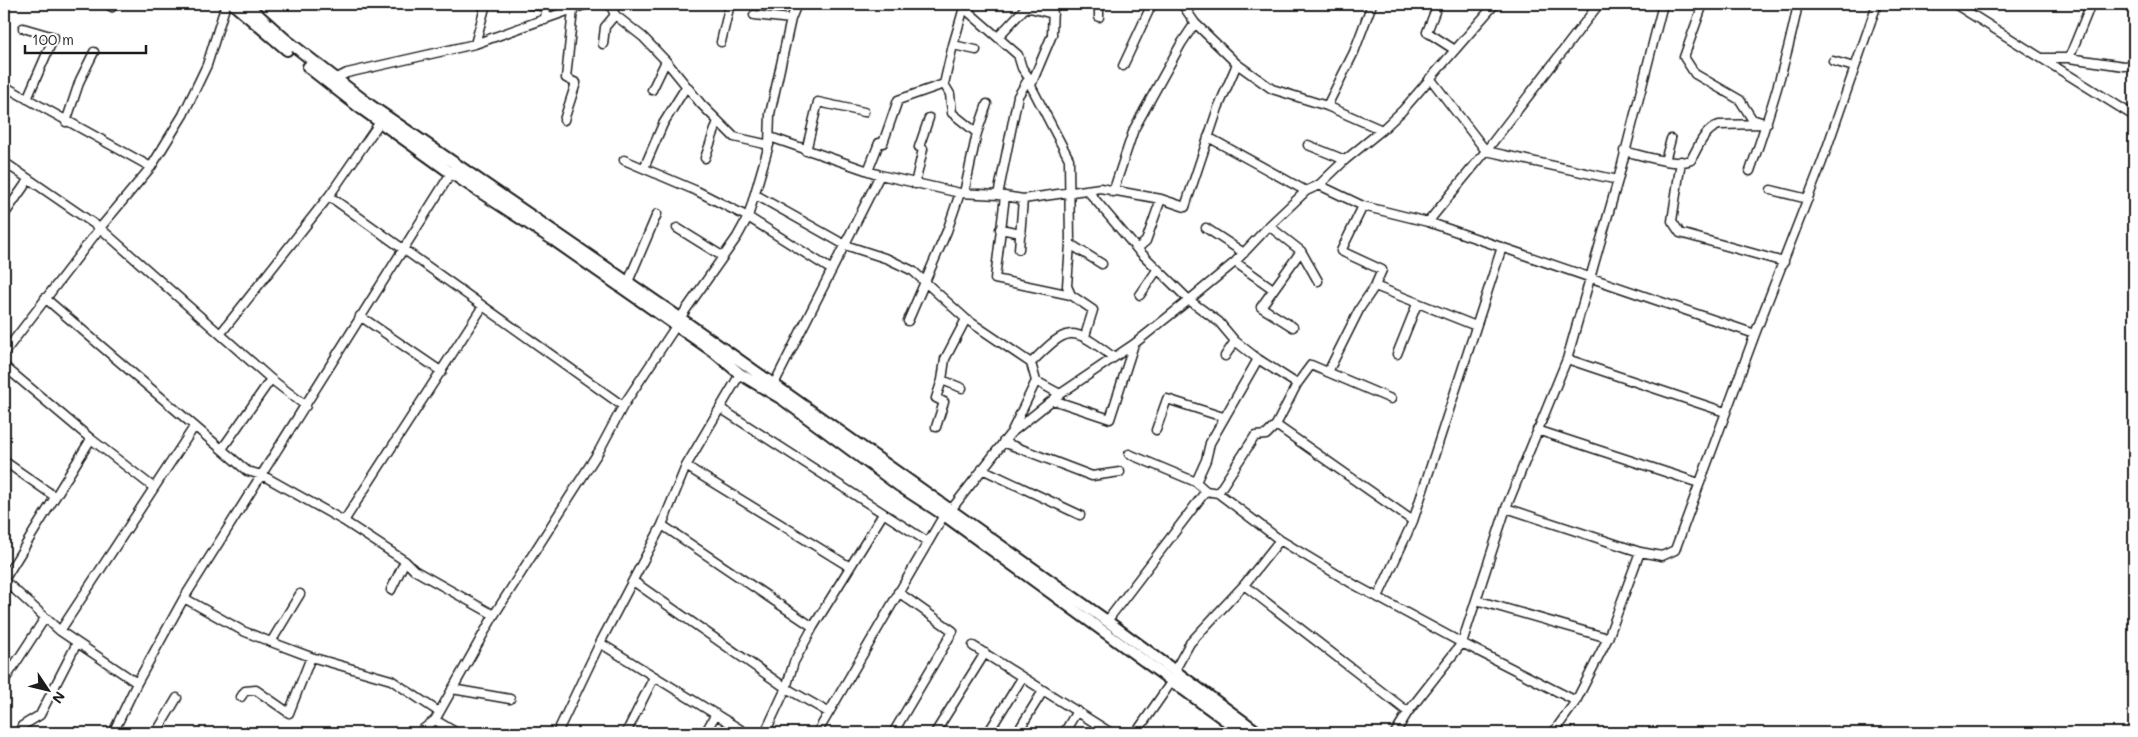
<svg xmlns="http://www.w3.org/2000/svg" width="2138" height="737" font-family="Mali,sans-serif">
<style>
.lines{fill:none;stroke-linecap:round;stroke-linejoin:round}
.minor-casing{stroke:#1c1c1c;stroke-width:11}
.major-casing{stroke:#1c1c1c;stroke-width:14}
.minor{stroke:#fff;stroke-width:8}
.major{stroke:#fff;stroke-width:10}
</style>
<rect width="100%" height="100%" fill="#fff"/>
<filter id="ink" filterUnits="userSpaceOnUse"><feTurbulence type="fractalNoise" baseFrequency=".02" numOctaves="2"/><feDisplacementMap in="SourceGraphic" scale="10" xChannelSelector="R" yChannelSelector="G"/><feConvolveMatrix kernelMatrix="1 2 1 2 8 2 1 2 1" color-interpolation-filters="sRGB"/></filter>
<g filter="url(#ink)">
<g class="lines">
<!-- minor casing -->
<g class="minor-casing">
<path id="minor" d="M107,4l5,3 3,-3
M529,4l17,3 -1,13
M610,4l5,11 28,22 23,24 35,43 33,33 35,8
M965,4l-12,41 -9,39 6,10 2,19 25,20
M1182,4l13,19 42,41 35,25 55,17 55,24
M1438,4l-11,28 28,18
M1703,4l-19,53 11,17 45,26 12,19 15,5
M1955,4l179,112
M964,8l54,47 4,13 7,10 2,8 38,73 1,85 -3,42 4,9
M754,15l37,4
M1099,17v-13
M23,28l31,9 -27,62
M998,37l28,-30 27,7
M721,42l9,-38
M475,44l11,-40
M603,44l2,-17 10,-12
M953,45l23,5
M2042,58h27l55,8 10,-1
M2069,58l22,-54
M1833,61l21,6
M1123,66l29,-62
M1430,78l56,73 132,29
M335,79l12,-6 128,-29 112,-40
M1031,85l21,-50 1,-31
M4,86l147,81
M652,90l14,-29
M1327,106l27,-54 18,-48
M564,120l12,-37 -10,-5 7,-68
M66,122l14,-42 14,-28
M770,137l110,38 80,18 38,2 25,4 77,-11 61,11 24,8 33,-99 19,-44
M1208,137l98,54
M1308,145l37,15
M806,151l12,-49 46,10
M1624,151c17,4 51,16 67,9 7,-13 13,-30 28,-35l43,-1
M705,158l13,-37
M624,160l73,31 51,26 84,53
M1665,161l6,-22
M1681,161l-9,60 8,12 104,29
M4,162l96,66 171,151 35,27
M644,168l19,-44 23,-37
M868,171l11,-28h4l15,-43 46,-16
M1750,171c19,-54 37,-110 48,-167
M915,184l8,-35 -4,-2 10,-29
M1319,185l44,21 65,16 327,112
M1087,190l50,59 52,51 30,22 16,19 23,18 39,25
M1771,190l37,9
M1113,192l21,-63 47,-85 14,-21
M964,193l13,-60 10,-29
M756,195l89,50 43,14 25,12 53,48 65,44
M998,195l20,-99 11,-18
M329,196l294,210
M1005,196l-10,83 76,16 22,15 -8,26
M4,215l25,-36
M1428,222l58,-71 113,-147
M1269,226l32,25 17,30
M677,228l45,28
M1206,228l38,25
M1000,229l21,4
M1070,244l32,20
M1019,249l4,-50
M1137,249l9,-8 15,-42
M1235,262l38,27
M628,282l29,-68
M1375,286l101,40
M1140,295l17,-25
M45,298l202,173 15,4 82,46 61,40 9,9 80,45
M360,316l82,56
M680,318l57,-81 11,-20 21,-72 1,-31 21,-95 6,-15
M908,321l39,-90 13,-38
M1293,327l-32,-20 40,-56
M221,333l108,-137 51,-74
M4,353l96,-125 51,-61 32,-52 24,-50 19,-61
M1397,354l20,-50
M1225,356l10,-15
M1567,359l158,53
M4,366l87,73 -87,141
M1328,372l32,-64 15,-22 7,-16 -41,-19 22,-45
M942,380l20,8
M1036,381l24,13
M774,384l106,-209
M1053,400l57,19 24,-75
M720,408l208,134
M1276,425l137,96
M936,427l8,-25 -8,-4 6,-18 3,-21 21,-40
M1156,430l11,-31 56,18
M1537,430l162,53
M1011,433l25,-52 -5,-18c37,-37 40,-38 82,-6
M91,439l62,48
M1003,442l89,34 28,-4
M222,449l49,-70
M1129,454l67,28 10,9 12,2 62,47 73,44 109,59 114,58
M4,461l50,35
M686,466l164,101
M982,469l98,46
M1196,482l10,-22 4,-17 48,-84
M1218,493l37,-57 11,-1 10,-10 21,-41 14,-19 80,34
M1506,508l134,44 22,4 13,-6 80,-216 67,-172 55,-158
M950,511l60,-77 50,-40 74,-50 55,-44 46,-38 34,-36 37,-35 13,-6 26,-25 37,-30 20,-19 93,-107
M344,521l139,-215
M662,525l151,102
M4,580l56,51 77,52
M633,581l153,107 42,24
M1244,585l164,127
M391,590l14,-29
M1378,597l35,-76 89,-274
M184,598l59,33 28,11 40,15 80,23 48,32
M1476,600l132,38
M1107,621l99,-130
M60,631l134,-204
M271,642l29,-48
M600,643l146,90
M973,646l138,87
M1175,670l15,-27 54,-58 36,-45
M4,681l41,-63
M452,689l58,10
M241,697l4,-6 11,-1 33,23 22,-56
M435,720l22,13
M19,733l3,-7 18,-11 37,-72
M113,733l24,-50 47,-85 269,-428
M156,733l21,-35
M418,733l17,-13 59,-105 105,-164 24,-45 53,-80
M557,733l43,-90 62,-118 24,-59 54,-92
M626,733l28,-56
M705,733l11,-19
M765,733l21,-45 8,-26 19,-35 70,-113
M817,733l127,-218
M893,733l60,-102 -55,-39
M935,733l50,-80
M988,733l34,-55
M1017,733l26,-42
M1064,733l13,-22
M1136,733l36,-52
M1395,733l13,-21 54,-69 44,-135 61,-149 51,-179 45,-176
M1553,733l23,-32 32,-63 32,-86"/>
</g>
<!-- major casing -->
<g class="major-casing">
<path id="major" d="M233,4l54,46
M246,4l39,35 85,66 310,213 427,303 152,112
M308,67l51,40 92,66 101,66 162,113 26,22 42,25 116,86 46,30 299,218"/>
</g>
<!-- minor -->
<use href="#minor" class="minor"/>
<!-- major -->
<use href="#major" class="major"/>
</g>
</g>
<!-- margin -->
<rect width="2138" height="737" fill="none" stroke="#fff" stroke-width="20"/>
<rect x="10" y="10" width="2118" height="717" fill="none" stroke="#1c1c1c" stroke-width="2" filter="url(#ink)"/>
<!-- north arrow -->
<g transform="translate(48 690) rotate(125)" stroke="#ffffff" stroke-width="4" paint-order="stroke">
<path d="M0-4L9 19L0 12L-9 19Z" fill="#1c1c1c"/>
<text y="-8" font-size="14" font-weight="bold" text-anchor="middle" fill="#1c1c1c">N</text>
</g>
<!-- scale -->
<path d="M25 45v8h121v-8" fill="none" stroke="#1c1c1c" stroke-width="2.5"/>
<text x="32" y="45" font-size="15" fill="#1c1c1c" stroke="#ffffff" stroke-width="4" paint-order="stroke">100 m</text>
</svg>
